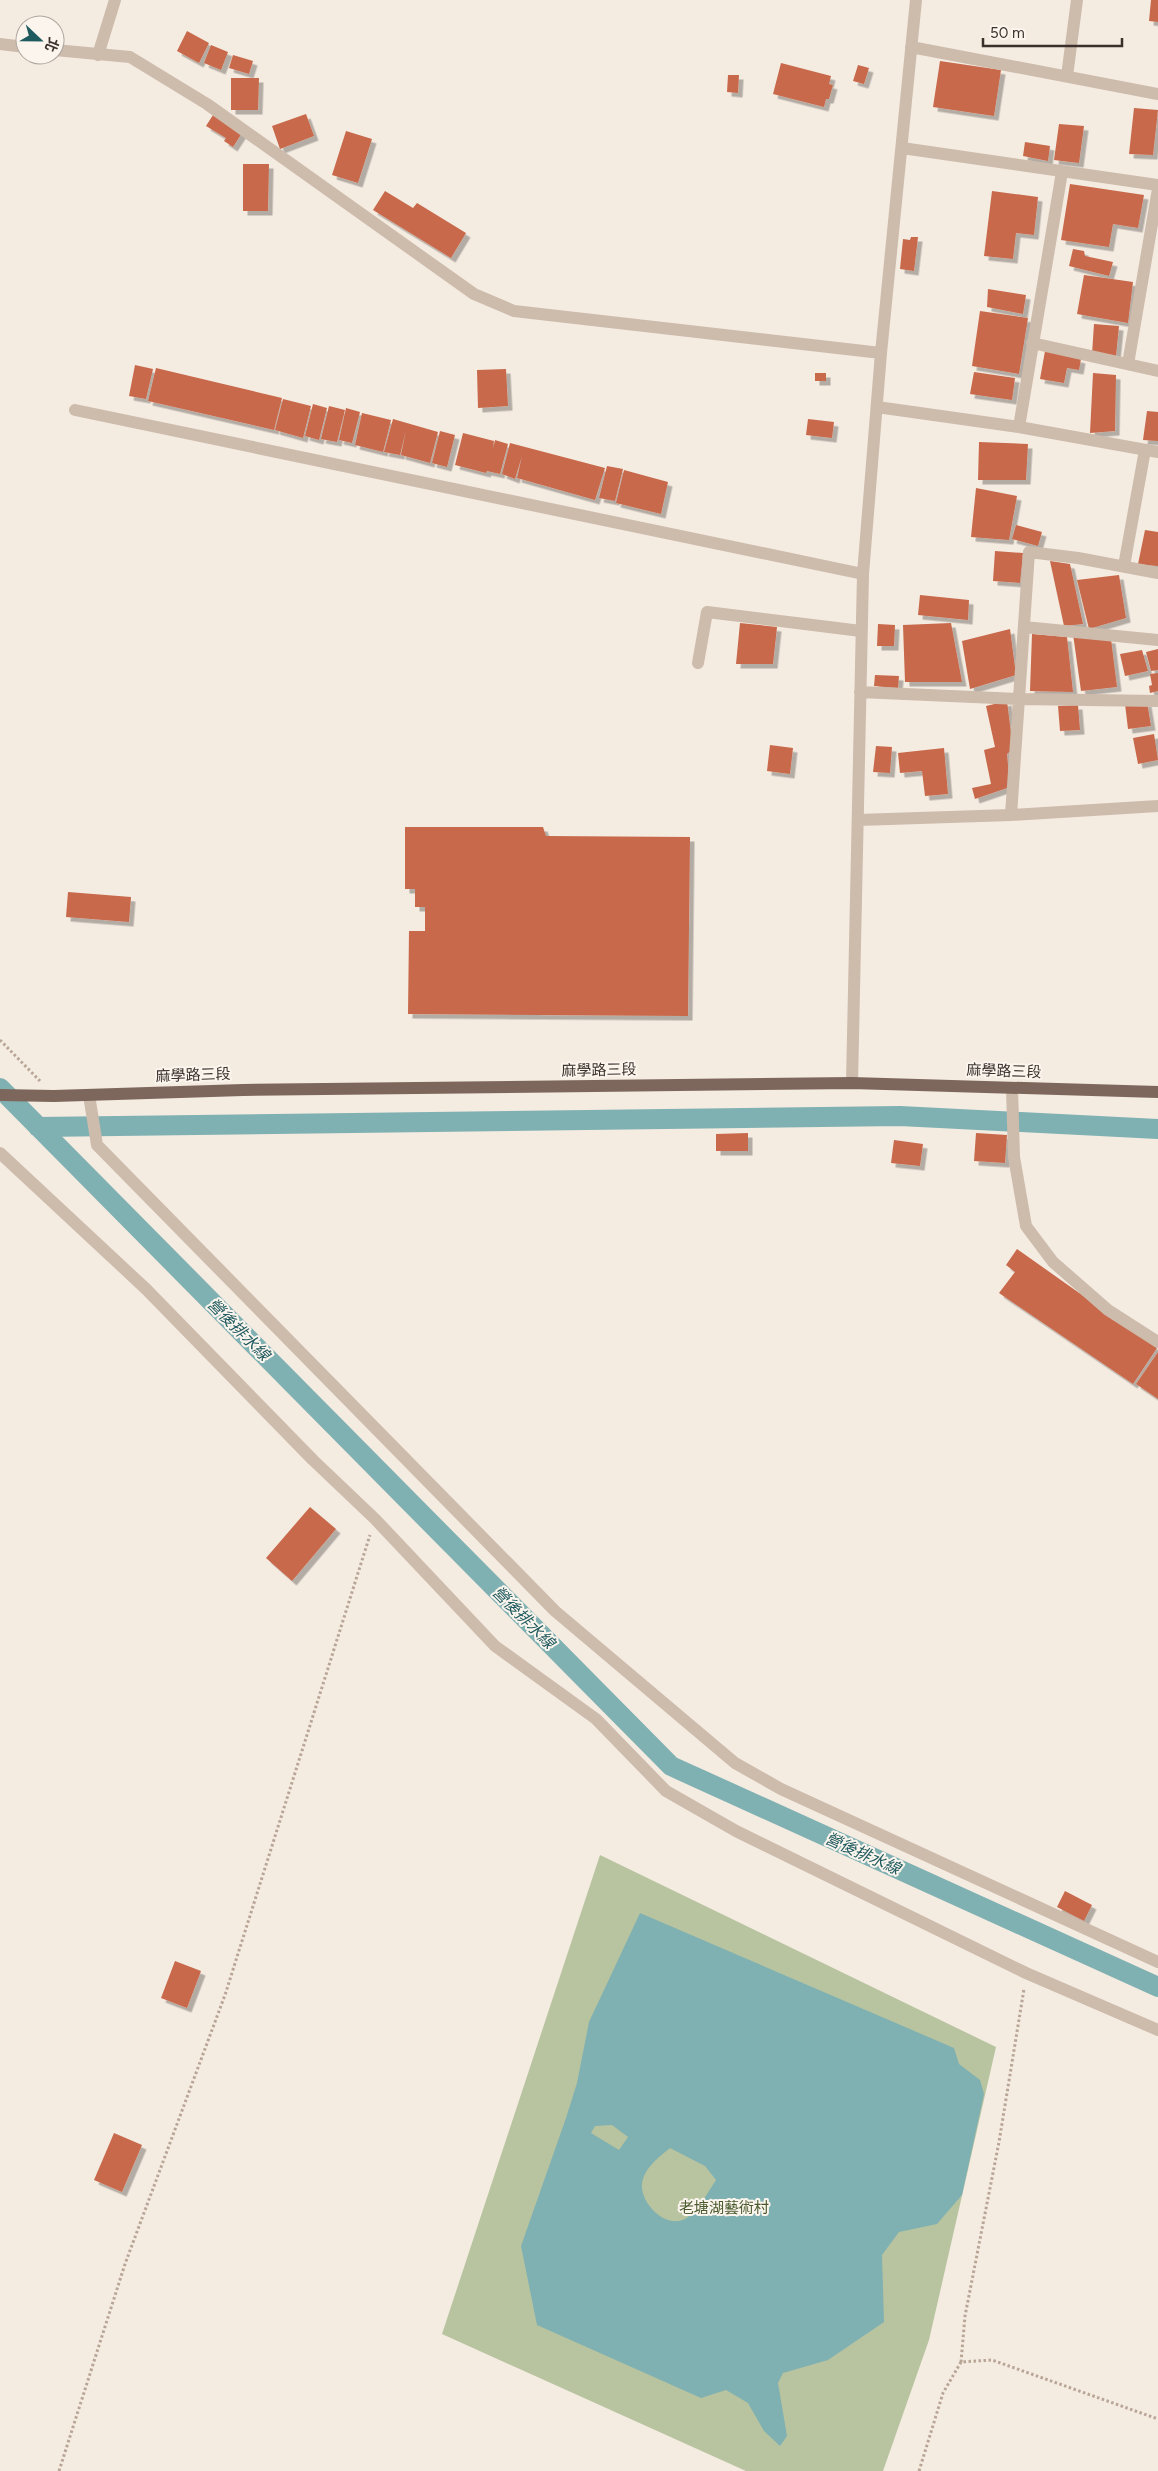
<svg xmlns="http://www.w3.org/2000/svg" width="1158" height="2471" font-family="Figtree,'Noto Sans TC',sans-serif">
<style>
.green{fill:#b8c4a0}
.water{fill:#7fb0b2;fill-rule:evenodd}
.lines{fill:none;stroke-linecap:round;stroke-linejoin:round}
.canal{stroke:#7fb0b2;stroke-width:20}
.building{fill:#c8694b;filter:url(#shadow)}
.path{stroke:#b9a596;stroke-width:3;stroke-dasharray:2.5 2.5;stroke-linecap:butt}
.minor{stroke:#cdbbac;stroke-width:12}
.major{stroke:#7d675c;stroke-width:12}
.labels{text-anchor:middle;stroke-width:4;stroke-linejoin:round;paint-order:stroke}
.street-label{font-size:15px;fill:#3b302b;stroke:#fbf5ee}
.park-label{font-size:15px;fill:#4a5a2e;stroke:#fbf5ee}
.water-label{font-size:16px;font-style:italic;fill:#1f5a5e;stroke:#fbf5ee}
</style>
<defs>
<filter id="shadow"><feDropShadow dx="4.5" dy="4.5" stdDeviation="0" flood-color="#0004"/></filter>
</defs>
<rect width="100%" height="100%" fill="#f4ebe1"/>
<!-- green -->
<path class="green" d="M600,1855l396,192 -67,293 -46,131h-137l-304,-137z"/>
<!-- water -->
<path class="water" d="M640,1913l314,135 5,16 21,16 4,14 -22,101 -25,29 -38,8 -17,23 2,67 -56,38 -45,13 -5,10 9,53 -7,10 -16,-15 -16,-28 -22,-13 -25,8 -164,-73 -16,-79 45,-128 11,-35 12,-61zM612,2125l16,12 -9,13 -28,-17 4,-7zM670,2148l35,18 11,14c-8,12 -16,28 -28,37 -20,15 -48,-13 -46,-33 2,-16 17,-27 28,-36z"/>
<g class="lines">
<!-- canal -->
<path class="canal" d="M0,1088l671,678 487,221
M38,1127l862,-11 258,13"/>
</g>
<!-- building -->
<path class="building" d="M1151,0h7v22l-9,-1z
M187,31l22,12 -10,20 -22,-12z
M211,45l17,7 -7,18 -17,-7z
M233,55l20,6 -4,13 -20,-6z
M940,61l61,9 -7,46 -61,-9z
M781,63l50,13 -2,8 4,1 -4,14h-3l-2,8 -51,-13z
M858,65l11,3 -5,16 -11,-3z
M728,75h11l-1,18 -11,-1z
M231,78h28l-1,32h-27z
M1134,108l24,2 -5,45 -24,-1z
M306,114l8,22 -34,13 -8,-23z
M213,115l29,18 -9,14 -9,-6 2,-3 -20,-12z
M1059,124l25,2 -5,37 -25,-3z
M346,131l26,8 -14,44 -26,-8z
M1025,142l25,4 -2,15 -25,-5z
M243,164h26l-1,47h-25z
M1070,184l74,11 -6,33 -25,-4 -4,23 -48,-7z
M385,191l28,17 4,-5 49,30 -15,25 -78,-48z
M992,191l46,6 -4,38 -18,-2 -3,26 -29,-3z
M911,237h7l-4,34 -14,-2 3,-30 7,1z
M1073,249l11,2 1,5 28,6 -4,14 -40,-10z
M1084,275l49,7 -5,41 -51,-9z
M988,289l38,6 -3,19 -36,-7z
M980,311l48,7 -9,56 -47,-8z
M1094,324l25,2 -3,30 -24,-2z
M1045,351l36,8 -2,11 -12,-2 -3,15 -24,-4z
M135,365l18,4 -7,30 -17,-3z
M156,368l126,30 -8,32 -126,-29z
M506,369l2,37 -30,2 -1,-38z
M974,372l41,6 -3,22 -42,-6z
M815,373h11v8h-11z
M1093,373l23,2 -1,56 -25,2z
M283,399l28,7 -8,32 -28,-8z
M313,404l14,4 -8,32 -14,-4z
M329,406l16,4 -8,32 -16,-3z
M346,408l14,4 -8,31 -13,-3z
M1147,411l11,1v29l-15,-1z
M362,413l29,7 -8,32 -28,-7z
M393,419l45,13 -8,31 -29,-8 5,-25 -6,25 -16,-3z
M808,419l26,3 -2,16 -26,-3z
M440,431l15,4 -8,32 -15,-4z
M463,433l31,8 -1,8 2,-9 13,4 -8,30 -13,-3 -1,2 -31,-8z
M979,442l49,2 -2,36h-48z
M510,443l95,25 -10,32 -78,-22 5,-22 -7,23 -13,-5z
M607,466l16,3 -8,32 -16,-3z
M624,470l44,12 -7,32 -45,-11z
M976,488l41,8 -8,44 -38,-3z
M1016,525l26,7 -4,14 -26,-7z
M1145,530l13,2v34l-20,-2z
M995,551l28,2 -3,30 -27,-2z
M1050,561l20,3 13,60 -19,2z
M1119,575l7,43 -37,11 -12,-49z
M920,595l49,5 -1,20 -50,-5z
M740,623l37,4 -4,37h-37z
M951,623l11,59h-57l-2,-57z
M878,624l17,1 -1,21h-17z
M1010,629l6,46 -46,14 -8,-48z
M1032,634l35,3 6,55 -43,-1z
M1073,634l38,5 6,48 -36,4z
M1158,649v21l-7,1 -5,-19z
M1142,650l6,21 -23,5 -5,-22z
M1158,673v18l-8,2 -1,-7 3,-1 -2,-11z
M875,675l24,1 -1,12 -24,-2z
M1007,701l6,48 -6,5 3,33 -35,12 -3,-11 19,-4 -7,-34 11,-3 -9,-41z
M1147,702l4,24 -23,3 -3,-25z
M1078,705l2,25 -20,1 -2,-25z
M1154,734l4,26 -20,4 -5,-26z
M770,745l23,3 -3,26 -23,-3z
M876,746l16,1 -2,26 -17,-1z
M944,748l4,46 -23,2 -3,-25 -22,2 -2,-20z
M405,827h138l3,9 144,1 -2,179 -280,-2 1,-83h16v-24h-10v-18h-10z
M68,892l63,5 -2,25 -63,-5z
M748,1133v18h-32v-17z
M976,1133l31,2 -2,28 -31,-2z
M894,1140l29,4 -3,22 -29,-3z
M1017,1249l140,99 -24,36 -134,-91 16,-21 -9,-7z
M1158,1352v47l-22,-15z
M310,1507l26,22 -44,52 -26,-23z
M1065,1891l27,14 -8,16 -27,-14z
M175,1961l26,10 -14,37 -26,-10z
M114,2133l28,12 -20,47 -28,-12z"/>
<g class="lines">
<!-- path -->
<path class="path" d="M0,1040l40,41
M961,2362l4,-46 34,-174 25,-153
M59,2471l66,-207 100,-269 145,-460
M919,2471l24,-78 18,-31 31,-2 166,59"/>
<!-- minor -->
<path class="minor" d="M0,44l25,3
M911,47l247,47
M55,50l75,7 77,47 267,190 40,17 367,42
M98,55l17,-55
M1067,76l10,-76
M902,148l256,37
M1032,343l126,28
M1128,364l30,-175
M877,407l142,20 139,25
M75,410l788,164
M1019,427l43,-255
M1124,566l21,-116
M1024,627l134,13
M698,663l9,-51 154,19
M860,692l159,7 139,2
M1011,815l18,-263 49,6 80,15
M858,820l153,-5 147,-9
M852,1083l11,-509 18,-221 35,-353
M1012,1088l2,69 12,69 27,36 55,48 50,32
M89,1095l8,50 458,466 180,152 46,26 377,173
M0,1153l146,136 167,171 62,59 120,127 101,73 70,72 70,40 290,142 132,57"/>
<!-- major -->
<path class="major" d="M0,1095l54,1 189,-6 609,-7 306,9"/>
</g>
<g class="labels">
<!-- street labels -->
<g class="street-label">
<text transform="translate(599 1070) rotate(-1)" y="5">麻學路三段</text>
<text transform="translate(1004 1071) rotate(2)" y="5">麻學路三段</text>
<text transform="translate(193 1075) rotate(-2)" y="5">麻學路三段</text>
</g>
<!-- park labels -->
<g class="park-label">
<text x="724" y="2213">老塘湖藝術村</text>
</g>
<!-- water labels -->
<g class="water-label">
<text transform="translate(239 1329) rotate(45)" y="6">營後排水線</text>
<text transform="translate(524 1617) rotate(45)" y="6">營後排水線</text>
<text transform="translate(863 1853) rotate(24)" y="6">營後排水線</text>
</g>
</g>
<!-- north arrow -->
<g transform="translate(40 40) rotate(112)"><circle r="24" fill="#fbf5ee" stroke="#aea6a0"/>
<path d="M0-4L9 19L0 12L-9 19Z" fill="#1f5a5e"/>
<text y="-8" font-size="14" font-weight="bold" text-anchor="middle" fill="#3b302b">北</text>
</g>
<!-- scale -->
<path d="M983 38v8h139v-8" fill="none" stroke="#3b302b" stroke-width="2.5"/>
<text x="990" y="38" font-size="15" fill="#3b302b" stroke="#fbf5ee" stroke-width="4" paint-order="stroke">50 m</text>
</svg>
